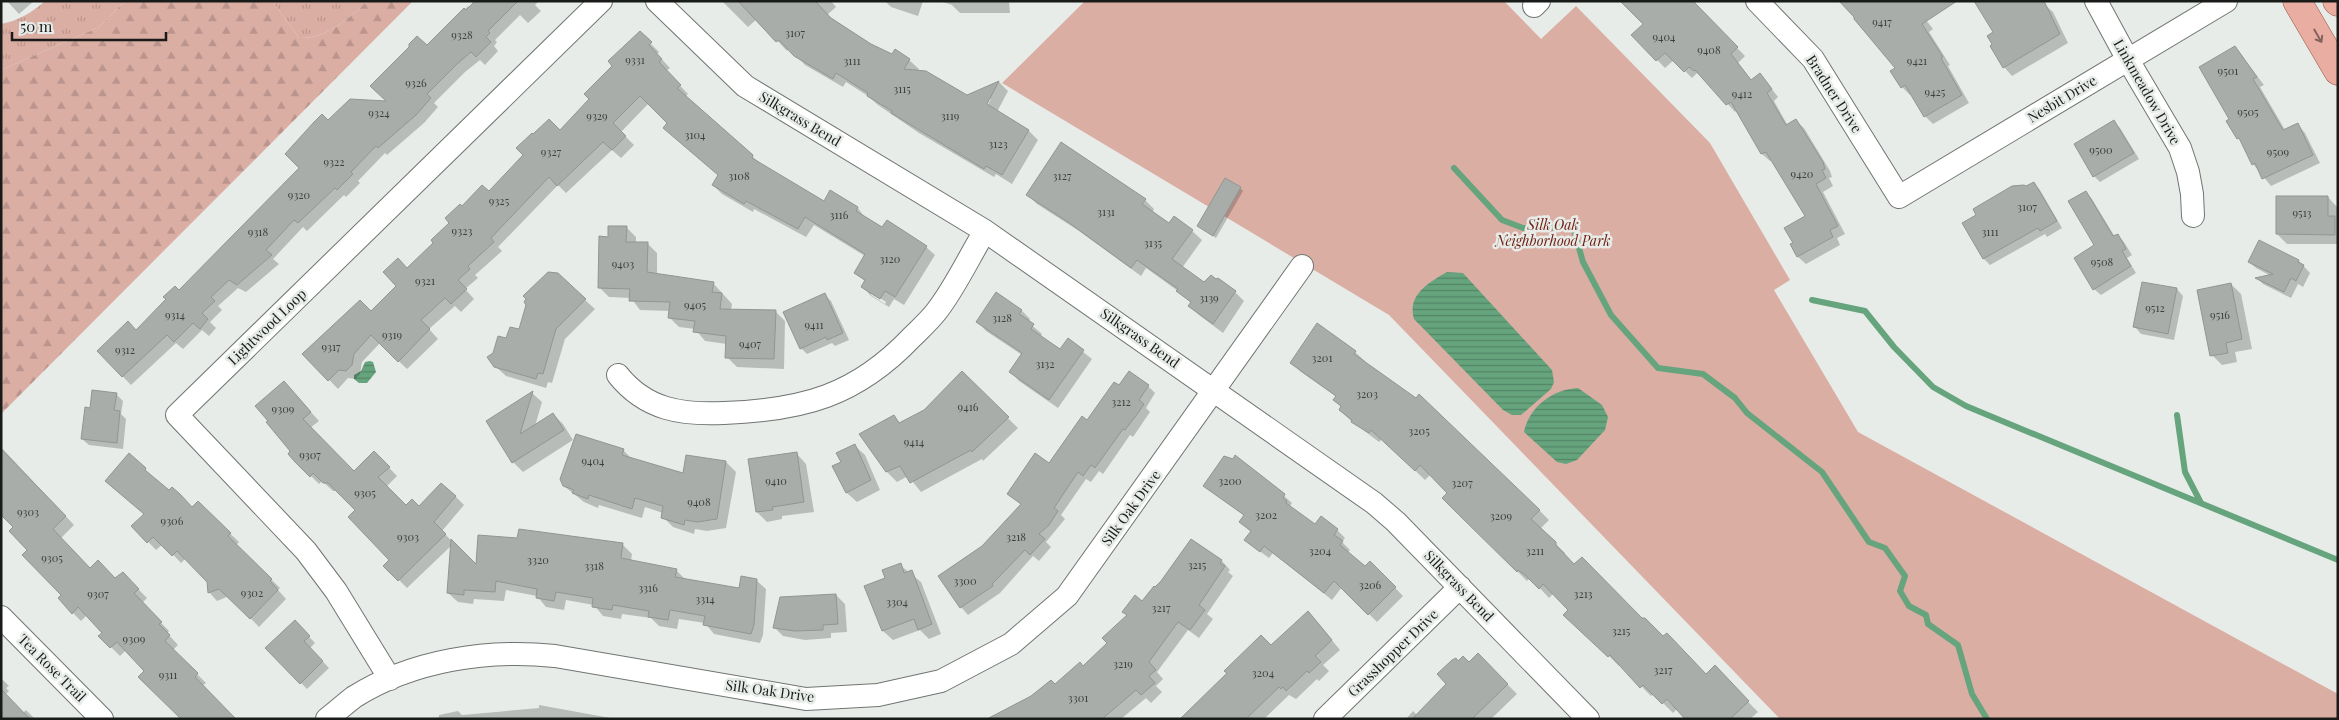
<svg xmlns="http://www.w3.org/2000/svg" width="2339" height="720" font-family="'Playfair Display',serif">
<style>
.grass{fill:url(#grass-tufts)}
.forest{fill:url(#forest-firs)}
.park{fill:#dbaea4}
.water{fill:url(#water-rules)}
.shadow{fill:#0003;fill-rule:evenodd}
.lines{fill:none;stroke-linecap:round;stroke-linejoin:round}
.stream{stroke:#66a47d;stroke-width:6}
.building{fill:#a8ada9;stroke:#919692}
.minor-casing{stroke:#717572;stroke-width:24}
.major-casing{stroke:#985749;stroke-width:29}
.minor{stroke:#fff;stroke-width:22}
.major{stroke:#eaada1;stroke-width:28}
.oneway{stroke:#82645d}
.labels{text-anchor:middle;stroke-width:5;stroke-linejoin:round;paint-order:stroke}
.number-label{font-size:11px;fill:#3d403d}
.street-label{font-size:14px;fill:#191b19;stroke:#e7ece8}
.park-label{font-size:14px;font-style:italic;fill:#701e10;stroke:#e7ece8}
</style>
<defs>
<pattern id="grass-tufts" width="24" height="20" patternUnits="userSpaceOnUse" patternTransform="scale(1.25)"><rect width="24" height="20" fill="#dbaea4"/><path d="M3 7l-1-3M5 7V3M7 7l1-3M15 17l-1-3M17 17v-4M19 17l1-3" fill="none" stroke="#bb958d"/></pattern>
<pattern id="forest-firs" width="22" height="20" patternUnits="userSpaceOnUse" patternTransform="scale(1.25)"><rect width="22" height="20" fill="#dbaea4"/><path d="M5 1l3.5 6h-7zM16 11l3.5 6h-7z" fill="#bb958d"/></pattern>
<pattern id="water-rules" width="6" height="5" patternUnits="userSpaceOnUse" patternTransform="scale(1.25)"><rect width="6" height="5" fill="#66a47d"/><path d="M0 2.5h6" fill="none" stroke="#538566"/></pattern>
</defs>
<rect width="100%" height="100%" fill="#e7ece8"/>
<!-- grass -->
<path class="grass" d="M45,1h80l-26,26 -98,43v-46c17,-3 32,-12 44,-23z
M272,1h95c-18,18 -41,38 -68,37z"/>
<!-- forest -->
<path class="forest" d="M125,1h147l27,37c27,1 50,-19 68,-37h46l-412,413v-344l98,-43z"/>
<!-- park -->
<path class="park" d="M1085,1h419l37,38 35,-33 134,137 80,137 -16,10 84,142 480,262v25h-558l-391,-404 -387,-232z"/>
<!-- water -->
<path class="water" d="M1447,272l16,1 89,97 2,12 -3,7 -30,26h-9l-9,-5 -89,-91c-7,-24 14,-36 33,-47z
M370,361l3,1 3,10 -9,11h-8l-5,-4v-4l7,-4 4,-9z
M1578,388l24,17 6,12 -3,13 -28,30 -11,4 -9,-2 -33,-30c5,-25 29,-43 54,-44z"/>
<!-- shadow -->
<path class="shadow" d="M7,1h27l-15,13z
M477,1h62l-4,4 6,6 -13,12 -8,-8 -25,25 2,2 -3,4 4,5 -13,14 -5,-5 -15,12 -31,31 4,4 -14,16 -37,32 -2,-2 -27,28 2,2 -14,14 -2,-2 -37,36 -4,-4 -30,32 6,5 -33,28 -8,-4 -20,18 4,4 -12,12 6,6 -7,8 -7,-6 -19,19 -7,-6 -45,42 -33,-34 38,-20 43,-39 122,-124 27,-46 61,-20 38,-55 41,-41 2,2z
M722,1h109l5,6 -9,8 44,30 22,11 16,4 10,9 -2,3 50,25 32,-15 9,9 -11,21 32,19 9,9 -26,44 -16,-10 -2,3 -75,-44 -41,-28 -10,-9 -22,-14 -3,5 -38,-22 -16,-17 -2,3 -30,-32 -9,8zM988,99h3l-6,11z
M885,1h38l-5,15 -27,-9z
M940,1h69l1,12h-50l-8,-8z
M1691,1l54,55 -7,7 14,18 8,-6 7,8 11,14 -4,4 14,25 8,-5 8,7 26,43 2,6 -3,1 4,8 -10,6 22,42 -8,4 3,7 -34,19 -8,-7 -6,-13 15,-28 -35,-56 -2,1 -8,-7 -25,-44 -2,2 -32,-35 -6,-4 -5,5 -18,-18 -9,8 -32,-33 12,-11z
M1911,1l22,28 -4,3 21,33 -2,1 21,37 -36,21 -8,-8 -13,-23 -2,2 -8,-8 -6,-18z
M2044,4l9,8 15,31 -56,33 -8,-9z
M640,33l19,19 -2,2 13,14 -4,3 22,23 -3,3 77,68 62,38 7,-11 27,16 7,10 18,10 43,19 9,8 -31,50 -10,-6 -5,8 -18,-11 -8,-9 3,-5 -11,-9 10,-17 -51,-31 -8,12 -52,-28 -1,3 -31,-18 -9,-9 6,-10 -70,-72 -28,29 13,13 -13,13 -9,-8 -46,43 -8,-8 -60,62 4,4 -27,24 3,3 -13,11 9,10 -13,13 -6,-6 -26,23 9,10 -31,30 -27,-26 -18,19 -2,12 -5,5 -7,-1 -10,11 -34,-35 67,-41 27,-27 9,-17 27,-26 28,-35 27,-15 71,-62 30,-32zM871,292l15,10 -1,2 -14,-9z
M2235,47l29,38 -4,2 25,43 13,-5 7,8 15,30 -49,23 -18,-22 -22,-44z
M2114,122l6,6 19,31 -39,23 -6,-6z
M2034,183l6,7 22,38 -15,9 -2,-3 -55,31 -6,-6 -20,-35z
M1240,188l3,3 -27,47 -14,-9z
M2086,192l6,7 23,38 3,-2 6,7 8,13 -5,3 9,15 -35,22 -7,-6 2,-43z
M1028,195l117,5 9,9 -2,4 17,12 23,6 10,9 -20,28 22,15 31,9 9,9 -21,32 -24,-18 -10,-9 2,-3 -13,-12 -32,-23 -5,8 -62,-45 -42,-27z
M2328,197l9,10 1,37h-51l-10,-10z
M627,228l9,9v6l12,1 9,9v21l56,9 19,21 -1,6 45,2 9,9 -1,48 -47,-2 -10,-10v-13l-22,-3 -10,-12 -16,-2 -10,-10 1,-6 -30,-1 -9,-12 -22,-1 -10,-10 10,-49z
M2299,261l11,12 -7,14 -5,-3 -7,14 -28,-14 -5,-5 13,-3 -15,-8 -7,-6z
M2231,284l10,10 11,55 -17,3 2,10 -15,3 -10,-10z
M2177,289l6,7 -9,44 -33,-6 -6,-7z
M997,294l25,17 8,8 -2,3 14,12 -2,3 20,14 8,-11 24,19 -34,49 -39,-27 -8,-9 11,-17 -36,-24 -8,-9z
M825,295l6,6 18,39 -14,6 -3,-3 -25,11 -6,-6z
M585,300l10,9 -30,30 -13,44 -4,-1 -2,6 -40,-12 -11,-10 12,-26z
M1355,352l10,9 -1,2 175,147 10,10 -9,9 25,24v3l10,10 66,53 65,56 18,2 34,35 -8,7h-64l-9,-10 -4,4 -19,-19 -3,2 -31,-31 -1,1 -29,-29 -2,1 -10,-9 -8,-19 -16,-17 -5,5 -13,-14 -7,-5 -2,2 -83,-83 5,-5 -18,-19 -6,6 -43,-41 -3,3 -29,-22 -10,-10 2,-2 -7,-8 2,-3 -36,-25 -10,-10z
M962,373l56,55 -35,33 -1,-2 -61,33 -13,-16 -11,6 -10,-10 -26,-37 33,-18 7,7 24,-13z
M284,382l35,39 -9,7 44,44 20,-20 23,24 -11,11 20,20 14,1 22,-24 14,13 8,8 -22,26 35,36 145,-23 10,10 -1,7 45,9 10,10 54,9 16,-9 10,9 -3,46 -3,8 -46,-9 -9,-11 -26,-4 -2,10 -18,-3 -8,-8 -29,-4 -1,5 -18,-3 -9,-11 -28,-5 -2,10 -18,-3 -9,-11 -31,-6 -2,11 -30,-2 -1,5 -15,-2 -10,-9 4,-48 -45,43 -22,-22 6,-6 -35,-50 -18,-19h-5l-11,-10 -3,3 -23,-23 -4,-9z
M1148,386l7,7 -9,15 4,4 -17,25 -3,-2 -27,39 -4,-3 -8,11 -5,-3 -25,36 4,4 -19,23 5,5 -12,14 -6,-5 -33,37 -32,22 -7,-8 22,-60 39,-42 -14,-11 42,-30 69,-77z
M532,393l10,9 -7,24 18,-12 10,10 10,16 -50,32 -10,-10 -25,-41z
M116,394l7,7 -2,13 5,5 -3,30 -34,-4 -7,-6 9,-30z
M577,435l47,16 8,8 52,16 42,-13 10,10 -10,56 -19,3 -12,-2 -1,5 -21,-7 -10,-10v-4l-18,-6 -3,11 -43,-13 -1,3 -14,-6 -20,-16z
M855,446l10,9 15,35 -23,12 -10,-9 -13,-26 8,-5z
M1,447l73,78 -14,14 30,31 26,10 15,2 16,16 -5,5 27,28 -2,2 11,12 -5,5 33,33 -4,3 -56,-15 -20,-21 -6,6 -20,-20 4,-3 -17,-18 -6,6 -8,-8 -10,-18 -34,-45 -14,-23 -14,-14z
M797,454l9,10 8,48 -32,4v3l-15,3 -10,-10z
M129,455l25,24 39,29 5,-5 41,39 -3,3 44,43 -2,2 8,9 -27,28 -30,-31 -12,5 -8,-9 -1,-10 -22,-24 -5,5 -18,-19 -7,6 -23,-24 12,-11z
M1235,457l22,15 35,31 -2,3 4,4 21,15 6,-7 16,12 8,8 -3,4 8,8 -3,3 19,14 4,-5 33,34 -26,26 -35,-35 -10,13 -59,-47 -4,5 -15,-11 -3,-15 -11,-10 5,-6 -40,-30z
M1191,540l31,21 8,9 -2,2 5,4 -26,38 6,5 -14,19 -11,-8 -31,42 6,7 -7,7 6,6 -11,11 -5,-5 -25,21h-120l82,-51 26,-25 53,-61z
M900,565l21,17 20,52 -12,5 -9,-9 -27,10 -10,-9 4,-53z
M836,595l9,9 2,28 -16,1v5l-26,2 -22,-4 -9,-9z
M295,622l20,21 -5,5 19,20 -22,21 -40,-41z
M1317,622l23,28 -17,15 6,6 -10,10 -2,-2 -21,20 -7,-4 -25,24h-69l76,-72z
M1478,655l39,39 -26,25h-85l7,-8 4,4 31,-31 10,-22 11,2z
M1,678l8,8 -3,2 3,3 -4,4 18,18 3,-3 9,9h-34z
M539,705l77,14h-182l5,-2v-2l19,-4 4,4 77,-7z"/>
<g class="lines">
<!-- stream -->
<path class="stream" d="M1454,168l48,52 21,8 50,-1 10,35 28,53 47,53 45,6 32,24 12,15 75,59 47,70 16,6 20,28 -5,15 9,15 17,9 2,9 30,21 14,49 15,25
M1812,300l53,11 29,36 39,40 33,19 372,154
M2177,415l8,57 16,31"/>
</g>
<!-- building -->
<path class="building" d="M475,1h43l-30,30 2,2 -4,4 5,5 -15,15 -5,-5 -14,12 -30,30 4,4 -15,17 -38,33 -2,-2 -25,26 2,2 -16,16 -2,-2 -37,35 -4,-3 -28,30 6,5 -35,30 -8,-5 -18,17 4,4 -13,12 6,6 -8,10 -7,-6 -19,19 -7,-7 -45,42 -25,-26 31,-30 8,9 30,-31 -3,-2 12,-11 4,4 120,-122 -14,-14 29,-32 8,-8 6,6 22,-21 36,2 -16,-15 39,-39v-3l8,-8 10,9 37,-37 2,2z
M738,1h77l16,17 40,26 21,10 3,-5 15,10 -6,10 22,2 41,24 32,-14 -12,23 42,26 -27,45 -16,-9 -2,3 -93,-56 1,-2 -25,-15 1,-3 -32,-20 -3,6 -39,-23 -15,-16 -3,2z
M1620,1h73l45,46 -7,7 20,26 9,-7 12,16 -5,4 19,32 10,-6 27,43 2,7 -3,1 4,8 -10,6 22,42 -8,4 3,7 -36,20 -7,-13 3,-1 -9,-15 21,-12 -39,-64 -5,2 -30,-52 -5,3 -31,-35 -1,1 -5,-4 -5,5 -19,-19 -9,8 -25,-26 12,-11z
M1839,1h118l-35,23 21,33 -2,1 21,37 -38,22 -19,-32 -4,3 -11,-17 5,-3 -41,-49v-2z
M1974,1h70l16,33 -57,34 -13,-22 2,-2 -5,-8 6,-4z
M640,31l12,11 -3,3 13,14 -3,3 22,23 -4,3 76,67 -1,3 72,43 6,-11 28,17 -2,4 26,16 5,-7 40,26 -32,51 -10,-6 -5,8 -19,-12 4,-7 -11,-7 11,-19 -60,-37 -7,12 -52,-28 -2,3 -32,-19 6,-10 -55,-47 4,-5 -27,-27 -27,27 13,13 -14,14 -9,-8 -46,44 -8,-9 -58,61 3,4 -26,24 2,3 -12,11 9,9 -16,15 -6,-6 -24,22 9,9 -32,33 -27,-27 -17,19 -2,11 -6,6 -7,-1 -11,11 -26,-27 58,-54 11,11 25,-25 -13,-14 15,-14 9,10 26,-25 -2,-3 18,-17 -4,-5 15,-14 2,2 20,-21 7,6 34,-36 -7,-7 16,-15 1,1 16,-15 11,11 29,-31 -5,-5 28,-28 -4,-5z
M2235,46l22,31 -4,2 30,51 15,-7 15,32 -51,24 -7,-16 -3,2 -13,-27 -2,1 -11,-18 3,-2 -30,-52z
M2114,120l20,33 -41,24 -19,-33z
M1061,142l85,57 -4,5 27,19 5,-7 19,14 -21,29 32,23 7,-7 5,4 2,-1 18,13 -23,33 -25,-18 3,-4 -15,-11 2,-2 -41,-29 -6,8 -63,-46 -42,-27z
M1225,178l16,9 -28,49 -16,-10z
M2034,182l23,39 -17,10 -2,-3 -55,31 -21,-36 14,-8 -3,-6 39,-23 12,-1 2,1z
M2086,191l27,45 5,-2 8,15 -4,2 9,15 -38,24 -19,-32 20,-13 -26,-44z
M2276,196h52v20h7v19l-59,-1z
M608,226h19l-1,16h22l-1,30 67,10 -2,10 10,1 -2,16 56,1 -2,49 -49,-1 1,-22 -33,-4 2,-11 -27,-3 2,-16 -41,-1 1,-12 -32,-1 1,-52 9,1z
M2259,240l40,20 -1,2 6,3 -8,16 -5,-3 -7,14 -29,-14 18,-4 -25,-12z
M548,272l10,1 28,26 -30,30 -13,45 -5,-1 -2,6 -42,-12 -7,-10 6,-4 5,-17 8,2 4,-11 9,2 7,-24 -2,-3 2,-3 -3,-3z
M2142,282l35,6 -9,46 -35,-7z
M2231,283l11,56 -16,4 2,10 -18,3 -13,-66z
M996,292l26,18 -3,4 15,10 -3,5 29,20 8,-11 16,12 -35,50 -40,-28 13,-19 -46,-31z
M825,293l18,40 -16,7 -1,-3 -26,12 -17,-37z
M1317,323l39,28 -2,3 62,44 3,-4 121,116 -9,9 25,23v3l18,19 8,-7 60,61h3l18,18 4,-3 39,41 9,-9 34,36 -19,18h-45l-18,-20 -5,5 -19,-19 -3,3 -30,-33 -2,2 -45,-42 5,-5 -25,-26 -4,5 -14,-14 -7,-5 -1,2 -61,-60 -14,-14 5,-5 -27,-28 -5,6 -44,-41 -2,3 -18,-11 1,-2 -13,-10 2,-4 -8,-6 3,-4 -46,-33z
M962,371l47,46 -37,35 -1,-2 -61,33 -10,-17 -14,6 -27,-38 35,-19 5,8 25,-13z
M1129,371l20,14 -10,15 5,4 -6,9 -13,17 -2,-1 -28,39 -4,-3 -8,11 -5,-4 -24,36 4,3 -9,14 -10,9 6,5 -15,16 -5,-5 -33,34 1,2 -33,22 -22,-32 44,-30 39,-42 -14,-10 28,-41 14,10 33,-47 5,4 27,-38 5,3z
M284,381l27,31 -8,7 51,52 20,-20 16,16 -12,10 28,28 6,-6 7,7 22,-23 15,13 -22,26 12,12 -48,47 -15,-15 6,-6 -41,-43 7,-7 -27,-27h-5l-10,-10 -3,4 -15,-15 -7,-8 2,-3 -24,-29 2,-1 -13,-15z
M92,390l25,3 -3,17 6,1 -3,32 -36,-4 4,-32 5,1z
M533,391l-13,43 33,-21 11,17 -52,33 -26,-42z
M576,434l48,15 -2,6 61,18 3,-18 40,6 -9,58 -20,3 -12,-2 -1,5 -23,-7 2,-12 -28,-8 -3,11 -43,-14 -1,4 -16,-6 2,-3 -11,-4 -3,-7z
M855,444l16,36 -25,13 -14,-27 9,-4 -5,-9z
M1,449l65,67 -13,13 37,39 8,-8 17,18 8,-6 16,17 -5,4 28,29 -3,2 11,11 -5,6 33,32 -3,4 41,42h-55l-43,-42 6,-6 -27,-29 -7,6 -12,-12 4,-3 -24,-26 -6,7 -14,-16 3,-3 -39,-40 5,-5 -18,-19 4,-4 -12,-12z
M797,452l7,50 -32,5 1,3 -17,2 -8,-53z
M129,453l17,15 -1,2 24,20 3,-3 8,7 12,13 6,-6 33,32 -3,3 44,43 -2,2 8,9 -28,29 -31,-30 -11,4 -1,-11 -30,-31 -5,5 -19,-19 -6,6 -16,-17 13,-12 -39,-33z
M1235,455l50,39 -2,4 4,3 -1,2 29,21 6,-8 17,13 -4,6 9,6 -3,4 25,21 5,-5 26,26 -28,28 -34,-34 -10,12 -60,-47 -4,6 -16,-12 7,-9 -12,-9 5,-7 -41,-29 21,-30 9,3z
M519,529l104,14 -2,15 56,11 -2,8 64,11 2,-12 16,3 -3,46 -3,9 -48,-9 2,-9 -35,-6 -2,10 -20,-3 1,-6 -36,-6 -1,5 -20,-3 1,-9 -37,-6 -2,9 -18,-3 1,-9 -41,-8 -1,11 -31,-2v5l-17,-2 4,-54 25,25 2,-29 39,3z
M1191,539l31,21 -2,3 5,3 -26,39 6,5 -15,20 -12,-8 -29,40 7,8 -7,6 6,7 -14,12 -5,-5 -34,29h-115l44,-23 20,-16 4,4 25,-22 3,4 24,-23 -5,-5 25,-23 -5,-3 13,-17 7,6 12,-15 1,1 6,-6z
M901,563l3,10 8,-3 20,54 -14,6 -4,-11 -32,12 -18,-45 21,-8 -3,-8z
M836,594l2,30 -15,1v5l-28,1 -22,-3 7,-31z
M1308,611l24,29 -17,16 6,6 -12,11 -2,-2 -21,20 -3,-4 -2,2 -2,-2 -33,32h-66l47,-46 -3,-2 37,-36 10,10z
M295,620l15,16 -6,5 19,20 -23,23 -35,-36z
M1478,653l30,31 -36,35h-60l34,-35 -9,-10 15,-14 4,-2 2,3 5,-5 6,6z
M1,689l29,30h-29z"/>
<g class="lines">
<!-- minor casing -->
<g class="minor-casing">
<path id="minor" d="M657,1l88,85 240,145 389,272 22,19 192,197
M1757,1l56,58 86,138 327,-196
M2096,1l32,59 52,88 8,24 4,22 1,22
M1534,6l5,-5
M618,375c28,35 64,40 106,38 79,-3 132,-17 188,-76 8,-8 17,-16 24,-25 19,-24 33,-55 49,-81
M1,617l101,102
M390,679l-54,-88 -30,-40 -129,-136 424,-414
M327,719c9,-7 18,-15 27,-22 59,-37 133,-48 201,-41l251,43 72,-4 63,-14 70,-37 56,-48 235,-330
M1325,719l135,-132"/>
</g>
<!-- major casing -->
<g class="major-casing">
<path id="major" d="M2297,1l41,70
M2337,1l1,1"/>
</g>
<!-- minor -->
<use href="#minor" class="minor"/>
<!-- major -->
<use href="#major" class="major"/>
</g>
<!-- one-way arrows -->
<defs><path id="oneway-shaft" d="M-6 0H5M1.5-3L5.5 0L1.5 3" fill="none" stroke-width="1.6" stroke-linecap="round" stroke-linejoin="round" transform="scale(1.25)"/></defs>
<use class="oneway" href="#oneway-shaft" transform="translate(2318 36) rotate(60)"/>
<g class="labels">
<!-- number labels -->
<g class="number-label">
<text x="1882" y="26">9417</text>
<text x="795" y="37">3107</text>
<text x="462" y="39">9328</text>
<text x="1664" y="41">9404</text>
<text x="1709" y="54">9408</text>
<text x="635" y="64">9331</text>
<text x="852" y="65">3111</text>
<text x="1917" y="65">9421</text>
<text x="2228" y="75">9501</text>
<text x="416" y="87">9326</text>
<text x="902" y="93">3115</text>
<text x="1935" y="96">9425</text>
<text x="1742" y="98">9412</text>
<text x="2248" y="116">9505</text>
<text x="379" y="117">9324</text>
<text x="597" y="120">9329</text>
<text x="950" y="120">3119</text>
<text x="695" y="139">3104</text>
<text x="998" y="148">3123</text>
<text x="2101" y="154">9500</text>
<text x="551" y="156">9327</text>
<text x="2278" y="156">9509</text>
<text x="334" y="166">9322</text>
<text x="1802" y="178">9420</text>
<text x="739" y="180">3108</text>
<text x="1062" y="180">3127</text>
<text x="299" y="199">9320</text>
<text x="499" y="205">9325</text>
<text x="2027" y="211">3107</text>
<text x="1106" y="216">3131</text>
<text x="2302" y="217">9513</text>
<text x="839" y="219">3116</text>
<text x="462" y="235">9323</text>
<text x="258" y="236">9318</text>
<text x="1990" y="236">3111</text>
<text x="1153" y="247">3135</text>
<text x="890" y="263">3120</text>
<text x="2102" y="266">9508</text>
<text x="623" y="268">9403</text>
<text x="425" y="285">9321</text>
<text x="1209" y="302">3139</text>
<text x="695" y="309">9405</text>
<text x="2155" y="312">9512</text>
<text x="175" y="319">9314</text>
<text x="2220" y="319">9516</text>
<text x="1002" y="322">3128</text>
<text x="814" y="329">9411</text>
<text x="392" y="339">9319</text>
<text x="750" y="348">9407</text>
<text x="331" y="351">9317</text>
<text x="125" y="354">9312</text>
<text x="1322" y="362">3201</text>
<text x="1045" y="368">3132</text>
<text x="1367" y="398">3203</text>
<text x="1121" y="406">3212</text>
<text x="968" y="411">9416</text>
<text x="283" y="413">9309</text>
<text x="1419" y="435">3205</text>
<text x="914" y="446">9414</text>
<text x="310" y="459">9307</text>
<text x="593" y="465">9404</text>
<text x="776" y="485">9410</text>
<text x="1230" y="485">3200</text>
<text x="1462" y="487">3207</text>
<text x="365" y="497">9305</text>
<text x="699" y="506">9408</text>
<text x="28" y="516">9303</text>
<text x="1266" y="519">3202</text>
<text x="1501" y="520">3209</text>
<text x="172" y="525">9306</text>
<text x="408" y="541">9303</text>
<text x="1016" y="541">3218</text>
<text x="1320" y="555">3204</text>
<text x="1535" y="555">3211</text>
<text x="52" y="562">9305</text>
<text x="538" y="564">3320</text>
<text x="1197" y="569">3215</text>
<text x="594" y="570">3318</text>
<text x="965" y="585">3300</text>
<text x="1370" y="589">3206</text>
<text x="648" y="592">3316</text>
<text x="252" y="597">9302</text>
<text x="98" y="598">9307</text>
<text x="1583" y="598">3213</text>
<text x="705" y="603">3314</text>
<text x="897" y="606">3304</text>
<text x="1161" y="612">3217</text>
<text x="1621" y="635">3215</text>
<text x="134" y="643">9309</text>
<text x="1123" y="668">3219</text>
<text x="1663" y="674">3217</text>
<text x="1263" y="677">3204</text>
<text x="168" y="679">9311</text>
<text x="1078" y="702">3301</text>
</g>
<!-- street labels -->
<g class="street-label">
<text transform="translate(2147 92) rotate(60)" y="5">Linkmeadow Drive</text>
<text transform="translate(1834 94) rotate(57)" y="5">Bradner Drive</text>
<text transform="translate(2062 99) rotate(-31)" y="5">Nesbit Drive</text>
<text transform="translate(800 119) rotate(31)" y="5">Silkgrass Bend</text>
<text transform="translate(267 327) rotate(-44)" y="5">Lightwood Loop</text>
<text transform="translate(1140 338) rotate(35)" y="5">Silkgrass Bend</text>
<text transform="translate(1131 508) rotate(-54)" y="5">Silk Oak Drive</text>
<text transform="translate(1459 586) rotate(46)" y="5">Silkgrass Bend</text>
<text transform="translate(1393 653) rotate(-44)" y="5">Grasshopper Drive</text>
<text transform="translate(52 668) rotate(45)" y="5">Tea Rose Trail</text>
<text transform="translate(770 691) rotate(8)" y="5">Silk Oak Drive</text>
</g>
<!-- park labels -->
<g class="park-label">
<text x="1553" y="230">Silk Oak<tspan x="1553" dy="16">Neighborhood Park</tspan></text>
</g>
</g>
<!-- border -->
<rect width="2339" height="720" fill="none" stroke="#191b19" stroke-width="5"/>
<!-- scale -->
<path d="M12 32v8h154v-8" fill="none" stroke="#191b19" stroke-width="2.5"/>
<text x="20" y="32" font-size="15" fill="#191b19" stroke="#e7ece8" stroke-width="4" paint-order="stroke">50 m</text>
</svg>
